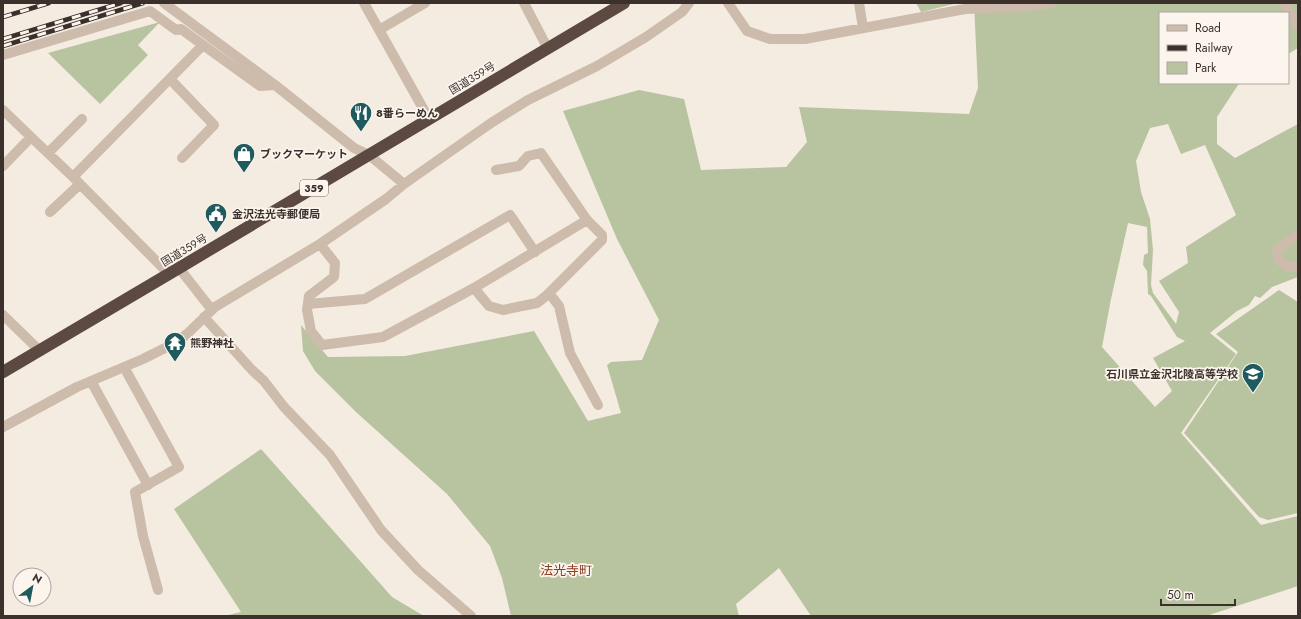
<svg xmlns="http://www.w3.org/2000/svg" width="1301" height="619" font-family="Jost,'Noto Sans JP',sans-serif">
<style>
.green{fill:#b8c4a0;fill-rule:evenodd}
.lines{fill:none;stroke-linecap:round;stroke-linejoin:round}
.street{stroke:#cdbbac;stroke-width:10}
.highway{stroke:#5c4a42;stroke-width:12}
.rail-casing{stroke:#3b302b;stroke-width:4.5}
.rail{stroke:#fbf5ee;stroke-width:3;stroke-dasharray:9;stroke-linecap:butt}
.labels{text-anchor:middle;stroke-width:3.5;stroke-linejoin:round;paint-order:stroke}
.shield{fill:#fbf5ee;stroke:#756b66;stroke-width:1}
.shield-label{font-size:10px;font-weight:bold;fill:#3b302b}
.street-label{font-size:11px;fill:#3b302b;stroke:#fbf5ee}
.poi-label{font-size:11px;font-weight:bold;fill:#3b302b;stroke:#fbf5ee;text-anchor:start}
.quarter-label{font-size:13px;fill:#8c3b22;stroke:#fbf5ee}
</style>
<rect width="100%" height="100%" fill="#f4ebe1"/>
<!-- green -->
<path class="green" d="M916,3h42l-37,9z
M974,3h324v45l-10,6v-41h-128v70h80l-2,2 -21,32v27l18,14 63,-34v153l-26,10 -12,11 -5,-2 -6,9 -12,6 -27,22 26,21 -55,79 80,92 37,-9v70l-92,30h-395l-32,-48 -43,36 3,12h-228l-9,-38 -12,-32 -43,-52 -91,-82 -41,-41 -12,-20 -2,-26 27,32 77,-1 129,-25 54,90 33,-8 -14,-48 4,-3 31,-2 17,-40 -42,-81 -54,-128 76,-21 45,9 17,71 85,-3 21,-25 -8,-35 170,7 9,-26zM1168,124l13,30 24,-9 31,70 -50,32 2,16 -29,18 20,31 -3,12 -23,-31 -2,-8 2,-35 -3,-31 -9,-27 -5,-31 14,-33zM1128,223l19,4 1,26 -4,2 -1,10 4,6 1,23 3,2 26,41 8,4 -32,17 19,33 -17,16 -53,-60 9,-48z
M160,22l-22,23 10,10 -48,49 -52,-51z
M1279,290l19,12v211l-30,7 -9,-3 -75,-84 54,-81 -22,-18z
M261,449l131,148 32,19h-200l17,-4 -67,-103z"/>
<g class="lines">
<!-- street -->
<path class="street" d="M164,3l111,82 79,63 15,7 35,29
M364,3l65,116
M524,3l24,46
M728,3l19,28 23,8h35l160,-30 60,-2 27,-4
M859,3l4,25
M1284,3l14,23
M379,30l46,-27
M3,55l147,-44 26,19 5,-1 22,16
M170,79l44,46 -32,33
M3,110l28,27
M48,153l34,-34
M3,166l28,-29 42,40 96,97
M73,177l130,-132 57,41 15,-1
M50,212l30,-28
M1298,236l-8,4 -13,10 2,10 9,7 10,-1
M320,244l15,19 -1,14 -25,19 -2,14 4,21 11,14 61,-8 91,-49 113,-68 -46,-67 -13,3 -9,10 -23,4
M179,268l33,42
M474,288l15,18 14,4 34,-7 9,-7 56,-56v-5l-15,-15
M549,293l10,13 11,47 28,52
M308,304l57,-5 145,-84 25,37
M3,315l36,35
M204,317l48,53 12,11 20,26 46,48 51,75 37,40 53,46
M124,367l55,100 -44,25 8,44 15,54
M91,381l57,104
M3,427l74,-40 66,-28 34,-17 10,-8 28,-27 105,-63 66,-45 18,-15 87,-61 37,-23 69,-34 49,-29 36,-25 7,-9"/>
<!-- highway -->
<path class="highway" d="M3,372l176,-104 445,-265"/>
<!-- rail casing -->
<g class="rail-casing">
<path id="rail" d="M3,17l46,-14
M3,39l118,-36
M3,46l140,-43"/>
</g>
<!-- rail -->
<use href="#rail" class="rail"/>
</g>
<!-- icons -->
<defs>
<g id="restaurant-pin" transform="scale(1.15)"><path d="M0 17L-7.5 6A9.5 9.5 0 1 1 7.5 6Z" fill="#1f5a5e" stroke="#fbf5ee"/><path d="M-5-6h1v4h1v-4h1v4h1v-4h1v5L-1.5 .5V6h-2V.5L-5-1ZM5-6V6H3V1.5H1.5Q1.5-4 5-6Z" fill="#fff"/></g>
<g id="shop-pin" transform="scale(1.15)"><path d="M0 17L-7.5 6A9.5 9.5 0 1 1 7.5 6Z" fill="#1f5a5e" stroke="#fbf5ee"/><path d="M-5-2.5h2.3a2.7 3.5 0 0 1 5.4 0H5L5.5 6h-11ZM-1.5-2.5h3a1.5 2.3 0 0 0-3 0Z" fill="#fff"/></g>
<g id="civic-pin" transform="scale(1.15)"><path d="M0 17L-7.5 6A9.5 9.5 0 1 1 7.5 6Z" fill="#1f5a5e" stroke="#fbf5ee"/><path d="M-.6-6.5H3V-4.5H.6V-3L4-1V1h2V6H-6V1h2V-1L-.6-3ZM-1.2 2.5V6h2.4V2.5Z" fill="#fff"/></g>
<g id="temple-pin" transform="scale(1.15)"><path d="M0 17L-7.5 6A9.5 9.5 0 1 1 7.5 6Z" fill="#1f5a5e" stroke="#fbf5ee"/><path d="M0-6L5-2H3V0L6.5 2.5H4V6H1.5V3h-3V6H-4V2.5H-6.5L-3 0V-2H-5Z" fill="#fff"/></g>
<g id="school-pin" transform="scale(1.15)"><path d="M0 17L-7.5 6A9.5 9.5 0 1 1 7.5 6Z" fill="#1f5a5e" stroke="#fbf5ee"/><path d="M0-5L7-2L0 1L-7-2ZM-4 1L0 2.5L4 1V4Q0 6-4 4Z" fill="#fff"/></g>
</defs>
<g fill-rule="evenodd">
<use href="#restaurant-pin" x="361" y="113"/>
<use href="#shop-pin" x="244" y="154"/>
<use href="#civic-pin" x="216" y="214"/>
<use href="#temple-pin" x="175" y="343"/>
<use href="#school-pin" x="1253" y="374"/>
</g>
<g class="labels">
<!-- shield labels -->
<rect class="shield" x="300" y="180" width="28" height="16" rx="3"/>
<g class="shield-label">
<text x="314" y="192">359</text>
</g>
<!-- street labels -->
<g class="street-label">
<text transform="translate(472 78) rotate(-31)" y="4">国道359号</text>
<text transform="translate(184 250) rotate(-31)" y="4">国道359号</text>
</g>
<!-- poi labels -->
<g class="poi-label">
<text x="376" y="117">8番らーめん</text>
<text x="260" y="158">ブックマーケット</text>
<text x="232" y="218">金沢法光寺郵便局</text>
<text x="190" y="347">熊野神社</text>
<text x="1238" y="378" text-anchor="end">石川県立金沢北陵高等学校</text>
</g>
<!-- quarter labels -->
<g class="quarter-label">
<text x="566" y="575">法光寺町</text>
</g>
</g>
<!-- border -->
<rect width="1301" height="619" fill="none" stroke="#3b302b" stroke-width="8"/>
<!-- legend -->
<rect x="1159" y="12" width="130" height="72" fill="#fbf5ee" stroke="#aea6a0"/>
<rect x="1167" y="25" width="20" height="6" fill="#cdbbac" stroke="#aea6a0"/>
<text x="1195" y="32" font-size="12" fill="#3b302b">Road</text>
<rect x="1167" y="45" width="20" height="6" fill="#3b302b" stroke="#aea6a0"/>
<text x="1195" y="52" font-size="12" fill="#3b302b">Railway</text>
<rect x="1167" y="62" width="20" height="12" fill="#b8c4a0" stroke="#aea6a0"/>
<text x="1195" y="72" font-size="12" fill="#3b302b">Park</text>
<!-- north arrow -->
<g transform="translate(32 587) rotate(32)"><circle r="19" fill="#fbf5ee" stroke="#aea6a0"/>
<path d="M0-3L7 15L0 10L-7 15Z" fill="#1f5a5e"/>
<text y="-6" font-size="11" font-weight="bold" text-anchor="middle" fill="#3b302b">N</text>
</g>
<!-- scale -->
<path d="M1161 599v6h74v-6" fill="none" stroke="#3b302b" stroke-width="2"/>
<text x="1167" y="599" font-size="12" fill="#3b302b" stroke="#fbf5ee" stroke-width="3" paint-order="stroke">50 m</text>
</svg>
